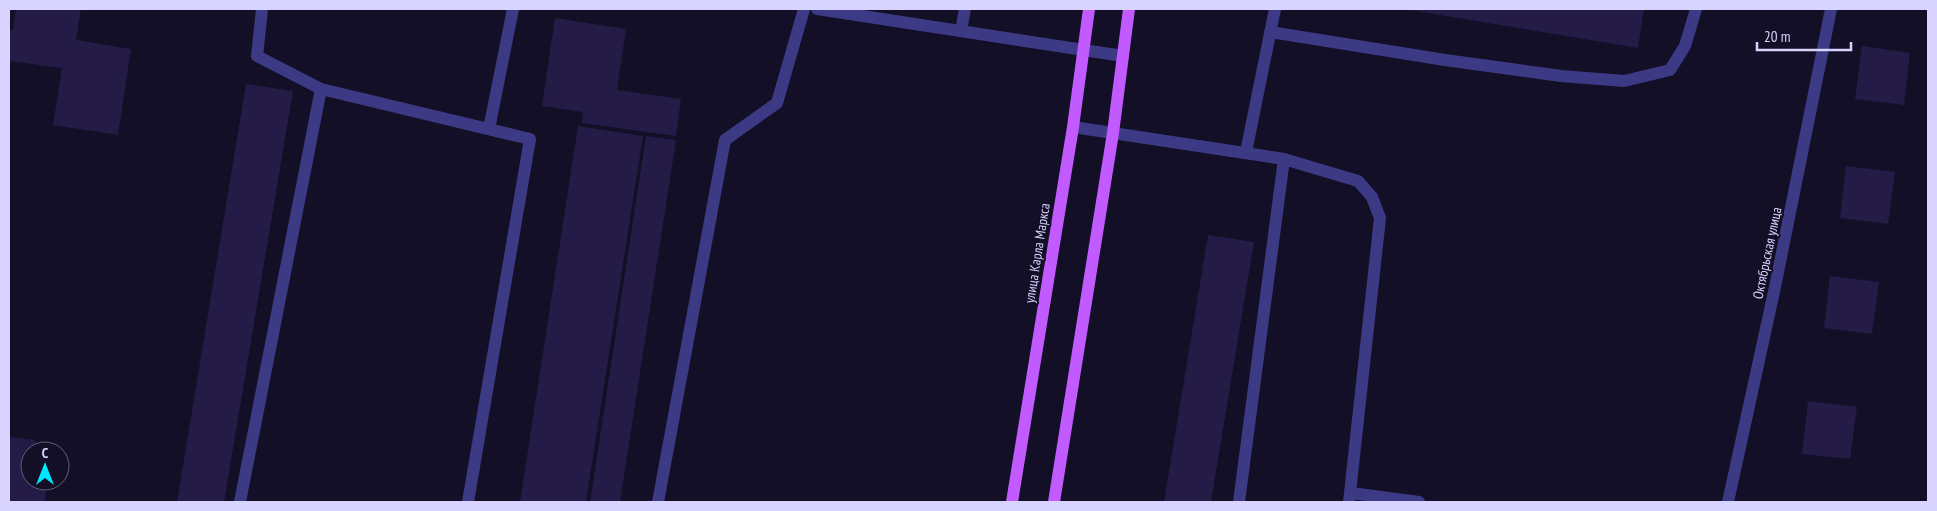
<svg xmlns="http://www.w3.org/2000/svg" width="1937" height="511" font-family="'PT Sans Narrow',sans-serif">
<style>
.building{fill:#241b47}
.lines{fill:none;stroke-linecap:round;stroke-linejoin:round}
.minor{stroke:#3d3a85;stroke-width:12}
.major{stroke:#c25bff;stroke-width:12}
.labels{text-anchor:middle;stroke-width:4;stroke-linejoin:round;paint-order:stroke}
.street-label{font-size:14px;fill:#d9d4ff;stroke:#130f26}
</style>
<rect width="100%" height="100%" fill="#130f26"/>
<!-- building -->
<path class="building" d="M16,9h65l-5,31 55,9 -13,86 -65,-10 9,-57 -53,-7v-31h4z
M1404,9h240l-6,39z
M555,18l71,11 -9,61 64,9 -5,37 -94,-13 1,-11 -41,-6z
M1862,46l48,7 -6,52 -49,-6z
M246,84l47,7 -69,411h-47z
M578,126l65,10 -57,366h-66z
M646,136l30,4 -56,362h-30z
M1846,166l49,6 -7,52 -48,-6z
M1208,235l46,7 -43,260h-47z
M1830,276l49,6 -7,52 -48,-6z
M1808,401l49,6 -7,52 -48,-5z
M9,437l25,3 6,11h-10v30h17l-2,21h-36z"/>
<g class="lines">
<!-- minor -->
<path class="minor" d="M262,9l-5,47 64,33
M817,9l306,47
M961,31l4,-22
M1270,32l175,28 116,16 63,5 46,-11 15,-24 11,-37
M1073,127l211,32 74,22 14,16 8,21 -31,284
M489,129l24,-120
M1246,152l29,-143
M1351,493l68,9
M240,502l81,-413 209,50 -62,363
M658,502l67,-362 52,-37 27,-94
M1239,502l45,-343
M1728,502l47,-215 56,-278"/>
<!-- major -->
<path class="major" d="M1012,502l61,-375 16,-118
M1054,502l59,-369 16,-124"/>
</g>
<g class="labels">
<!-- street labels -->
<g class="street-label">
<text transform="translate(1037 253) rotate(-81)" y="5">улица Карла Маркса</text>
<text transform="translate(1767 253) rotate(-78)" y="5">Октябрьская улица</text>
</g>
</g>
<!-- border -->
<rect width="1937" height="511" fill="none" stroke="#d9d4ff" stroke-width="20"/>
<!-- north arrow -->
<g transform="translate(45 466)"><circle r="24" fill="#130f26" stroke="#625e7d"/>
<path d="M0-4L9 19L0 12L-9 19Z" fill="#00e5ff"/>
<text y="-8" font-size="14" font-weight="bold" text-anchor="middle" fill="#d9d4ff">С</text>
</g>
<!-- scale -->
<path d="M1757 42v8h94v-8" fill="none" stroke="#d9d4ff" stroke-width="2.5"/>
<text x="1764" y="42" font-size="15" fill="#d9d4ff" stroke="#130f26" stroke-width="4" paint-order="stroke">20 m</text>
</svg>
